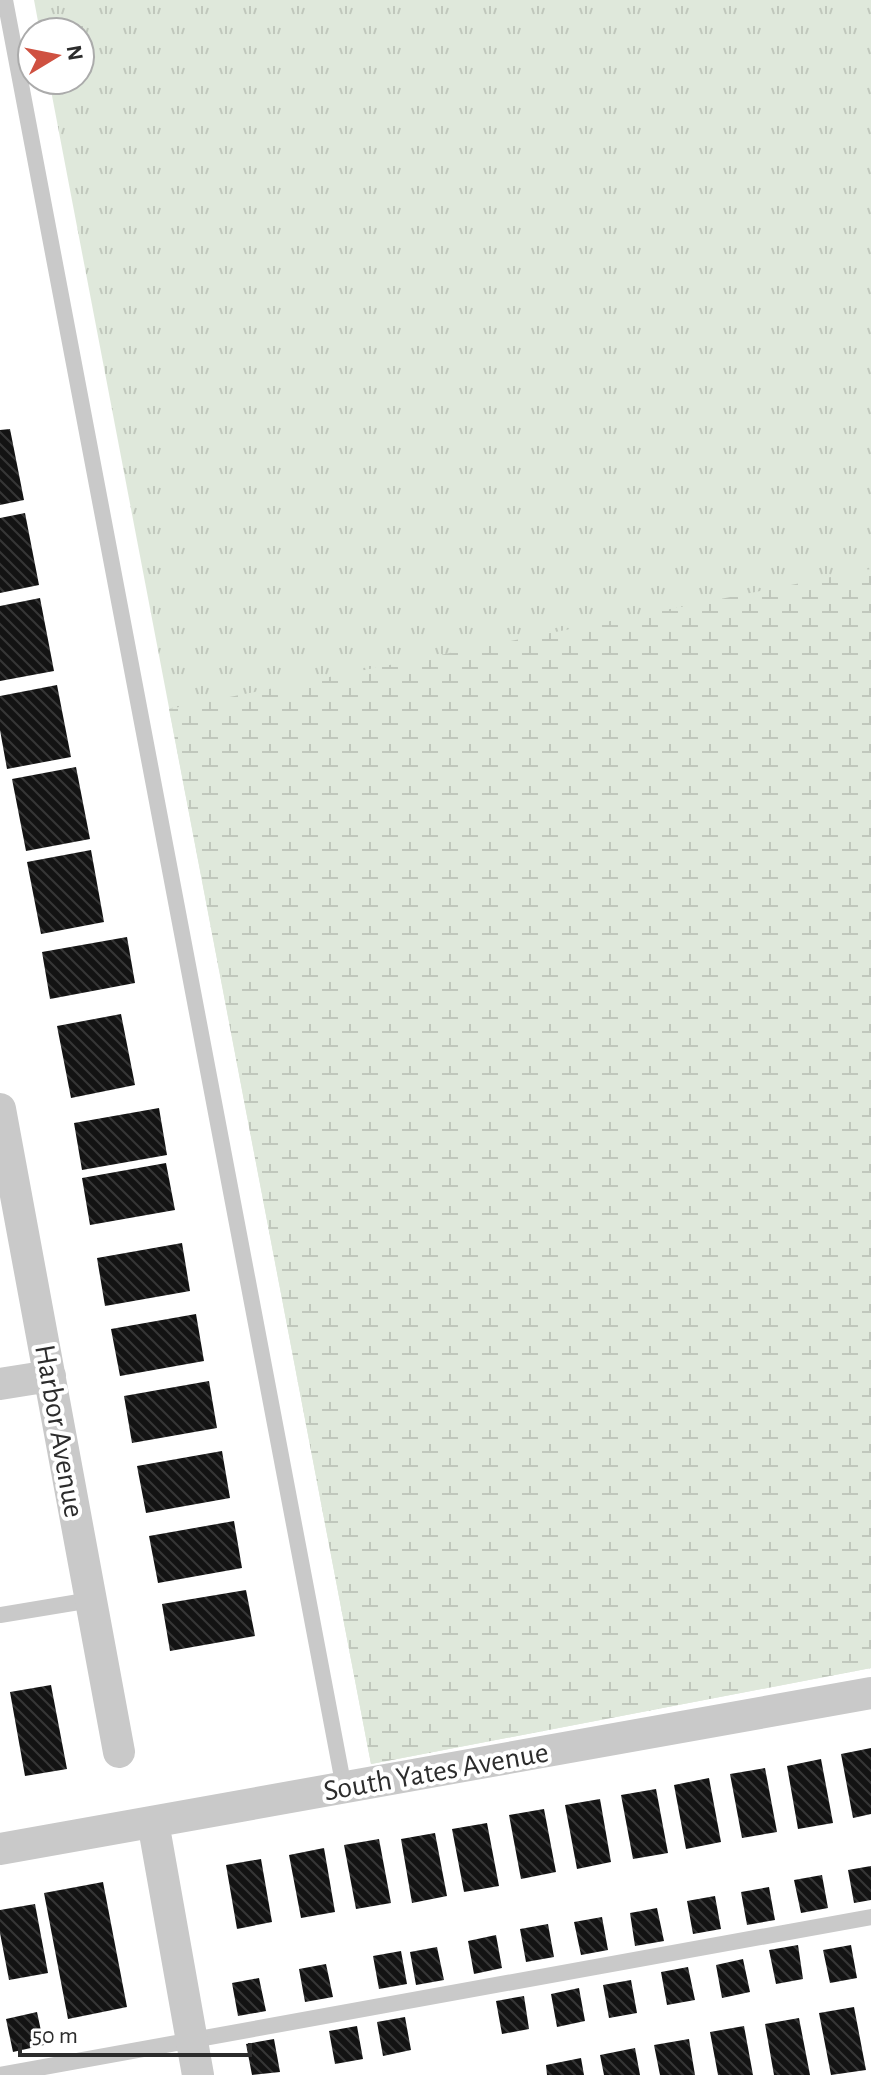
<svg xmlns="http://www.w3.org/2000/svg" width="871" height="2075" font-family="'Alegreya Sans',sans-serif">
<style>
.grass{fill:url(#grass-tufts)}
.wetland{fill:url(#wetland-marsh)}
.building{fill:url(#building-back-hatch)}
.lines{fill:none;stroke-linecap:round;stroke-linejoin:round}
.lane{stroke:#c9c9c9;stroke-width:16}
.street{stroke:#c9c9c9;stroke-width:32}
.labels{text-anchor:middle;stroke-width:8;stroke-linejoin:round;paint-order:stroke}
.street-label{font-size:30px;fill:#2c2c2c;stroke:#fff}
</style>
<defs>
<pattern id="grass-tufts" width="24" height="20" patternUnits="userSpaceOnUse" patternTransform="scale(2)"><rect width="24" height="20" fill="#dfe8db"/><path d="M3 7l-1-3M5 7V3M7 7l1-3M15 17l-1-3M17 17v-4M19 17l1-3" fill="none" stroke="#c0c7bc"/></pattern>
<pattern id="wetland-marsh" width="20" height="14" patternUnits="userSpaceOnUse" patternTransform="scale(2)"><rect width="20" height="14" fill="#dfe8db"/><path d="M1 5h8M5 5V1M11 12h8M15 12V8" fill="none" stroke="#c0c7bc"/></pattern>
<pattern id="building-back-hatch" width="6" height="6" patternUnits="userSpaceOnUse" patternTransform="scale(2)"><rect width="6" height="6" fill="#131313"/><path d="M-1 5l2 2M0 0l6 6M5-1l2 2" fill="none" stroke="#363636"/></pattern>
</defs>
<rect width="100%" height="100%" fill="#fff"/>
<!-- grass -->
<path class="grass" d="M34,0h837v1668l-500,96 -322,-1684h31v-48h-40z"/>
<!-- wetland -->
<path class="wetland" d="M871,569v1099l-500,96 -202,-1055z"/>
<!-- building -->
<path class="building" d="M10,429l14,71 -24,5v-75z
M25,513l14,72 -39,8v-75z
M40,598l14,73 -54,10v-75z
M57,685l14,72 -64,12 -7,-39v-34z
M76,767l14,72 -64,12 -14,-72z
M91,850l13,72 -63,12 -14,-72z
M127,937l8,46 -85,16 -8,-47z
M121,1014l14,71 -64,13 -14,-72z
M159,1108l8,47 -85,15 -8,-47z
M166,1163l9,47 -85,15 -8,-47z
M182,1243l8,48 -85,15 -8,-48z
M196,1314l8,47 -84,15 -9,-47z
M209,1381l8,47 -85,15 -8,-47z
M222,1451l8,47 -84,15 -9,-47z
M234,1521l8,47 -84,15 -9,-47z
M246,1590l9,46 -85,15 -8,-47z
M51,1685l16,84 -42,7 -15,-84z
M871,1748v66l-18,4 -12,-64z
M821,1759l12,64 -35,6 -11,-63z
M765,1768l12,64 -35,6 -12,-64z
M709,1778l12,64 -35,7 -12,-64z
M656,1789l12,64 -35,6 -12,-64z
M600,1799l11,63 -34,7 -12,-64z
M544,1809l12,63 -35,7 -12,-64z
M487,1823l12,63 -35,6 -12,-63z
M435,1833l12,63 -35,7 -11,-64z
M379,1839l12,64 -35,6 -12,-64z
M324,1848l11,64 -34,6 -12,-63z
M261,1859l11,63 -35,7 -11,-64z
M871,1866v34l-17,3 -6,-33z
M822,1875l6,33 -27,5 -7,-33z
M103,1882l24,125 -59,12 -24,-126z
M769,1887l6,33 -28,5 -6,-33z
M715,1896l6,33 -28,5 -6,-33z
M35,1904l13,69 -39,7 -9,-47v-23z
M657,1908l7,33 -29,5 -5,-33z
M602,1917l6,33 -27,5 -7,-33z
M548,1924l6,33 -28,5 -6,-33z
M496,1935l6,33 -28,6 -6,-33z
M798,1945l5,34 -27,5 -7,-34z
M851,1945l6,33 -27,5 -7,-33z
M437,1947l7,33 -28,5 -6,-33z
M401,1951l6,33 -28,5 -6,-33z
M743,1959l7,33 -28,6 -6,-33z
M326,1964l7,33 -28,5 -6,-33z
M688,1967l7,33 -28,5 -6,-33z
M259,1978l7,33 -28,5 -6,-33z
M631,1980l6,33 -28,5 -6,-33z
M579,1988l6,33 -28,6 -6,-33z
M524,1996l5,33 -27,5 -6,-33z
M854,2007l12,63 -35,5 -12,-62z
M37,2012l7,33 -31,7 -7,-33z
M405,2017l6,33 -28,6 -6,-34z
M799,2018l11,57h-36l-9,-51z
M357,2026l6,33 -28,5 -6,-33z
M744,2026l9,49h-35l-8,-43z
M274,2039l6,33 -28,3 -6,-31z
M689,2039l6,36h-35l-6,-30z
M635,2048l5,27h-36l-4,-20z
M581,2058l3,17h-37l-1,-10z"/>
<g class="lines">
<!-- lane -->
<path class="lane" d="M5,0l339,1788
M0,1615l91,-15
M0,2075l871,-158"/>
<!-- street -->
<path class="street" d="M0,1109l119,643
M0,1384l50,-8
M153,1822l45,253
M0,1849l871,-156"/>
</g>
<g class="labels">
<!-- street labels -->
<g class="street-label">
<text transform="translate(60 1431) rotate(80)" y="10">Harbor Avenue</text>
<text transform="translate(436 1771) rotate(-10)" y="10">South Yates Avenue</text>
</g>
</g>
<!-- north arrow -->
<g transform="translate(56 56) rotate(80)"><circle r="38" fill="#ffffff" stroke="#ababab" stroke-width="2"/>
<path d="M0-6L14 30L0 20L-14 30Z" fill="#cf5141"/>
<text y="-12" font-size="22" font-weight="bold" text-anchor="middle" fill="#2c2c2c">N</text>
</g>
<!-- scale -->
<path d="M20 2043v12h230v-12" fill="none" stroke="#2c2c2c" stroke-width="4"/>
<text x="32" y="2043" font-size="24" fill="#2c2c2c" stroke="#ffffff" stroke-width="6" paint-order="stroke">50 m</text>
</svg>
